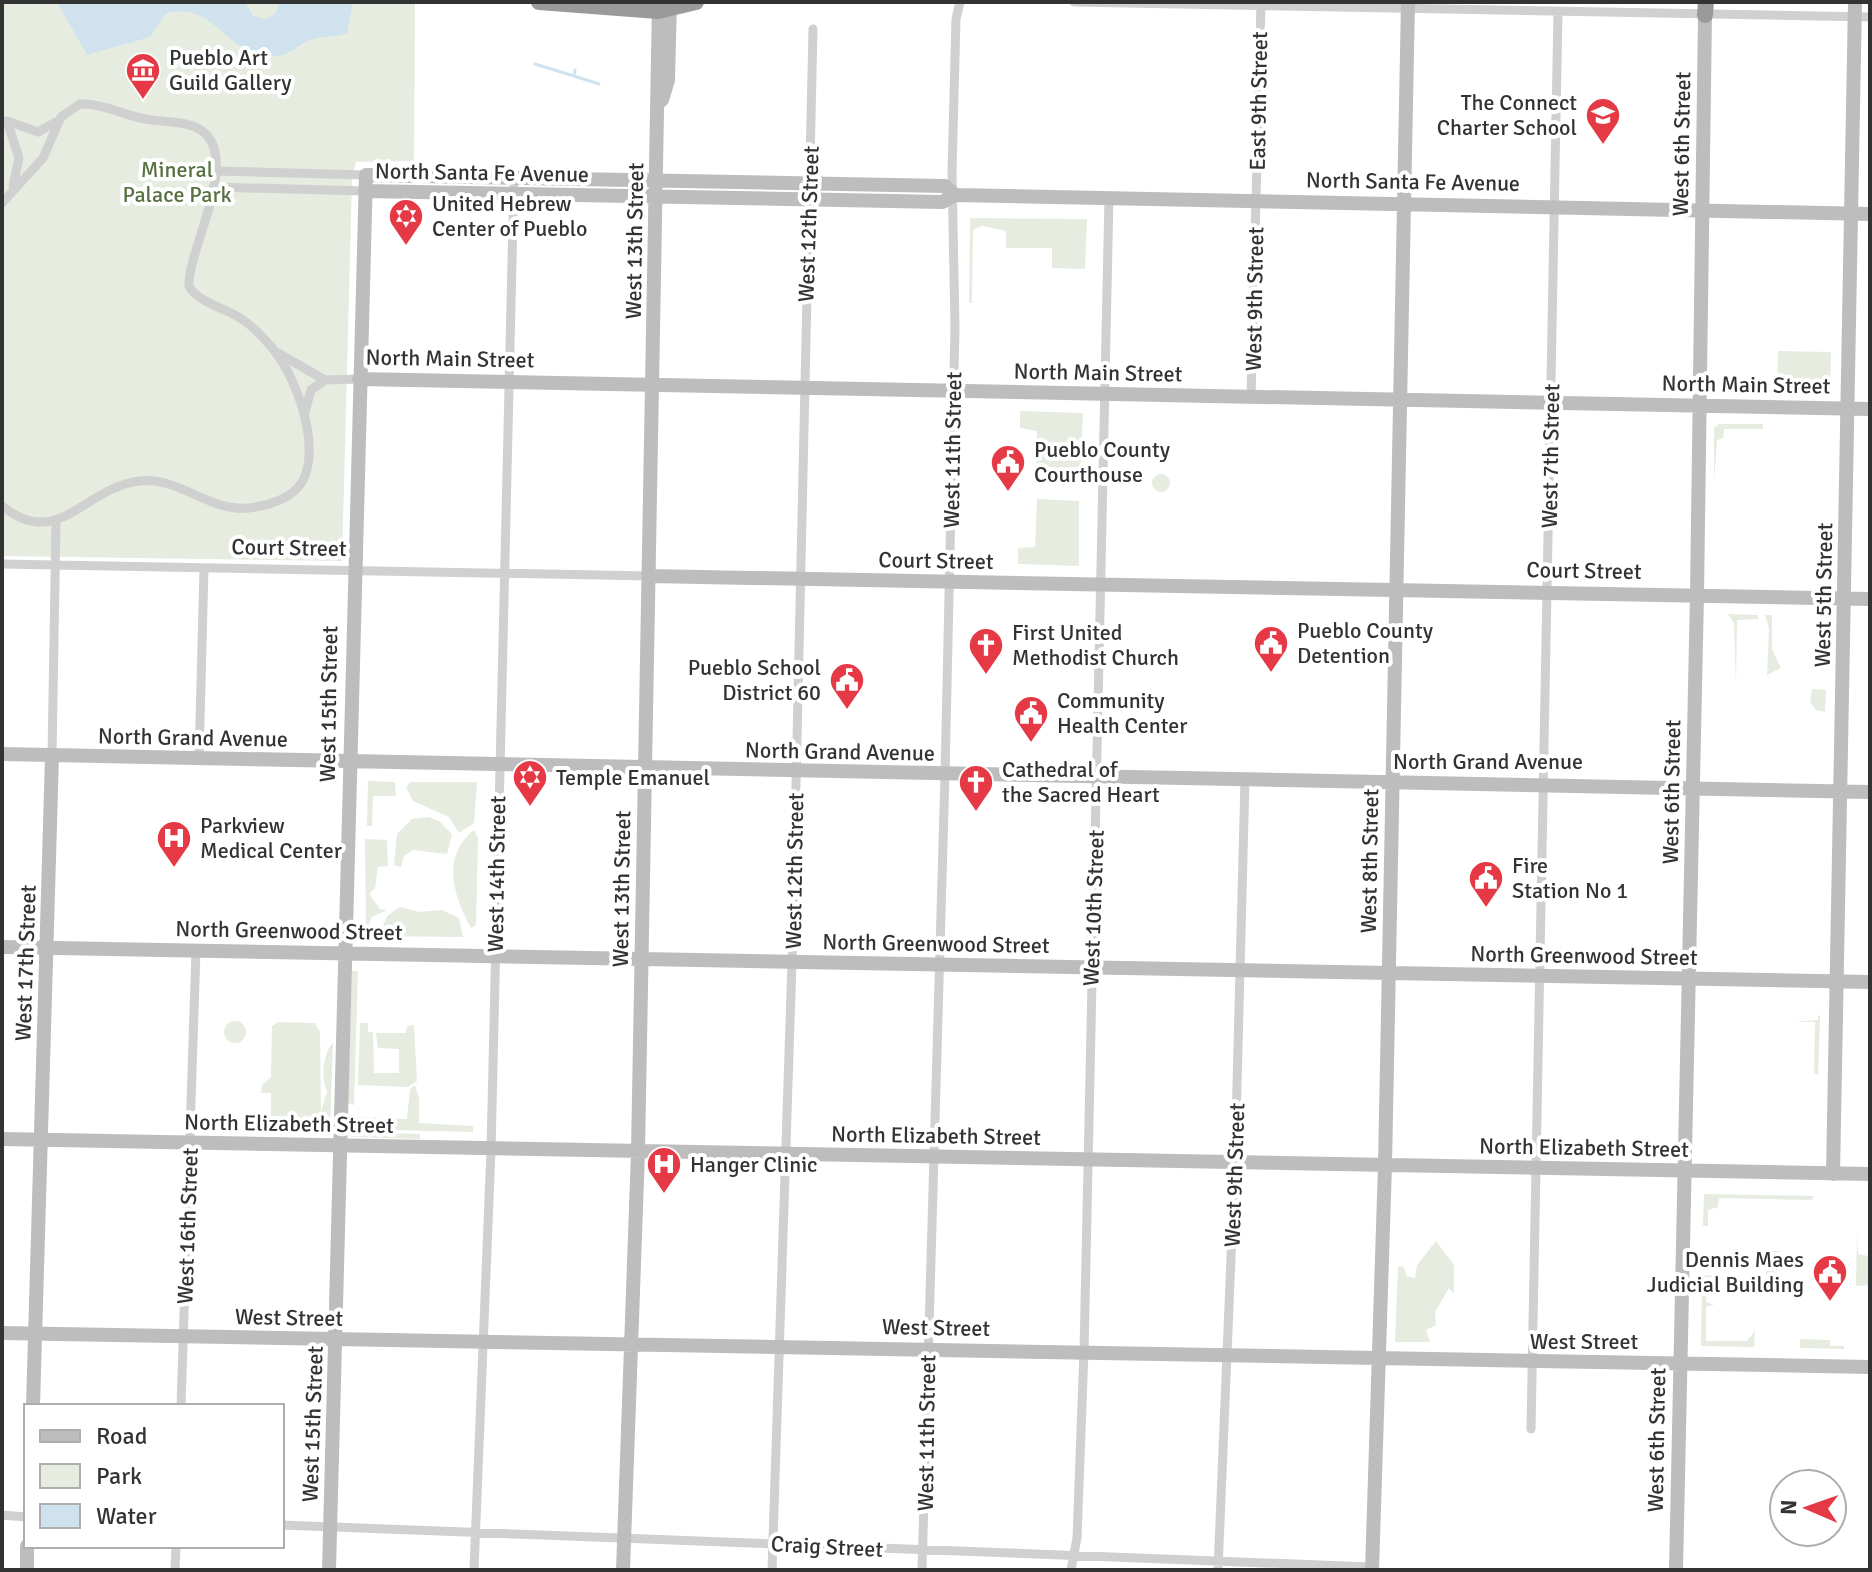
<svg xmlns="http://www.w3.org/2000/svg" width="1872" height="1572" font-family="Signika,sans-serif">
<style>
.green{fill:#e6ecdf}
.water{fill:#cfe2ee}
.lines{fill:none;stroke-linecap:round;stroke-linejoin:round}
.stream{stroke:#cfe2ee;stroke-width:3}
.street{stroke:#d0d0d0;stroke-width:9}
.secondary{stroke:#bdbdbd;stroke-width:14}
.highway{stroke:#9a9a9a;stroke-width:16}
.labels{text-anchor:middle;stroke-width:8;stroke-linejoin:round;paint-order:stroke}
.poi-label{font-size:22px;fill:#333;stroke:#fff;text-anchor:start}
.street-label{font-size:22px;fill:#333;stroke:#fff}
.park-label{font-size:22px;fill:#56703f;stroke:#fff}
</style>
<rect width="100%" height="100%" fill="#fff"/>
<!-- green -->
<path class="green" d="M2,2l413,2 -1,157 -58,1 -4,18 -10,381 -340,-5z
M970,218l117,1 -2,50 -33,-1v-20h-46v-17l-24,-5 -9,4 -1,73h-3z
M1778,351l53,1 -1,38 -53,-1z
M1020,411l63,2 -3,65 -44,-1 1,-46 -17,-3z
M1719,424h44v5h-39l-1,9 -6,2 -3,40v-52z
M1152 483a9 9 0 1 1 18 0a9 9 0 1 1-18 0Z
M1037,499l42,2v65l-61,-2v-16l17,-1z
M1728,614l30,1v4l-21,1 -1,65 -2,-62z
M1765,615h7v34l9,19 -14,7 2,-47z
M1812,689l14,1 -1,22 -9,-2 -6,-8z
M368,781l27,1 1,14h-23l-1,30h-5z
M410,782h67l-3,41 -15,10 -10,-16 -36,-16 -7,-14z
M429,817l10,4 13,13 -5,20 -34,-4 -9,6 -3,11 -7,-2 3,-31 15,-15z
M474,830l4,8 -2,87 -5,3c-18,-32 -30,-72 3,-98z
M365,839l22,1 1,26 -10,1 -3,21 -6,6 11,15 7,1 -15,7 -6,14z
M400,907l19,5 23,-2 17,8 4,19 -94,-1 5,-6 8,-2 5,-12z
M352,971h6l-4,134 -6,-2z
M1818,1015l2,1 -2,59 -4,-2 1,-51h-20l23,-2z
M224 1032a11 11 0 1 1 22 0a11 11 0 1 1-22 0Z
M278,1022l37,1 5,9 1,80 6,-21c-7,-13 -3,-40 6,-48l-3,85 -64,-2 5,-9v-24h-10l1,-8 9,-8 1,-51z
M360,1023h8v9h5l1,41h25v-24l-21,-1 -2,-15h30l1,-7 7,-1 3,56 -9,6 -50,-2z
M415,1085l4,13v25l54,3v6l-117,-3 1,-12 50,2 3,-30z
M347,1132l73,2v5l-68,-2z
M1704,1194l110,2 -2,4 -93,-2 -1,9 -10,3v16h-5z
M1857,1233l1,21 10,2 2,29 -14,1z
M1436,1241l18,24v29l-5,-6 -14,24 1,13 -10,5 4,12h-35l3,-75 5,-1 4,10 8,2 2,-13z
M1767,1251h13l-6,23 4,2 -2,4 -10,-3z
M1702,1275l13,1 -8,3 -1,23 8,3 -8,2v34h41l8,-10 -1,16 -53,-1z
M1800,1339l30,1v6h14v3l-44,-1z"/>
<!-- water -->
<path class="water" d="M57,2h188l8,14 12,3 10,-5 5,-12h73l-6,31c-10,5 -20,2 -31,5 -15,3 -24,17 -40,18 -51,3 -58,-56 -110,-43l-16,24 -63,18z"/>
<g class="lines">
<!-- stream -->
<path class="stream" d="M535,64l39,12 1,-6
M574,76l25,8
M1648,1508l13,-9"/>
<!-- street -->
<path class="street" d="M1074,2l796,15
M215,171l151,4
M13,186l6,-28 -12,-37 31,11 18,-10
M213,187l152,4
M2,203l41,-45 18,-41 19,-13c23,-1 47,13 71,16 15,2 34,1 48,9 45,26 -12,121 -10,157 8,16 36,22 51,32 10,6 19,15 27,24 27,27 56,104 35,140 -10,17 -35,24 -53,26 -41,4 -70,-32 -110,-27 -55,7 -81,70 -137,25
M278,353l47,27 34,-1
M1251,397l10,-395
M305,412l6,-22 14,-10
M2,564l648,12
M52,756l4,-235
M199,759l5,-191
M181,1406l15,-455
M1531,1429l27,-1417
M2,1515l24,2
M282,1525l1090,42
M175,1570l1,-24
M474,1570l17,-420 23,-973
M772,1570l20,-608 21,-933
M922,1570l23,-795 10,-448 -3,-155 4,-153 4,-17
M1071,1570l6,-32 7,-186 25,-1155
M1218,1570l17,-409 10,-381"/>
<!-- secondary -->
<path class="secondary" d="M662,100l6,-20 2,-78
M365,191l577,11 13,-7 915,19
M359,379l1511,30
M650,576l1220,23
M2,754l1868,38
M2,947l1868,35
M2,1139l1868,35
M1833,1174l22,-1172
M2,1333l1868,34
M33,1406l19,-650
M27,1570v-24
M329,1570l37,-1395 579,11 10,9
M623,1570l15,-418 21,-1150
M1372,1570l13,-405 23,-1163
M1676,1570l21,-975 8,-580"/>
<!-- highway -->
<path class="highway" d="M539,2l119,9 38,-9
M1705,15l1,-13"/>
</g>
<!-- icons -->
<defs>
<g id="museum-pin" transform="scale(1.8)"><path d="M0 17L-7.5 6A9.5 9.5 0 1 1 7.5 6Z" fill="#e63946" stroke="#fff"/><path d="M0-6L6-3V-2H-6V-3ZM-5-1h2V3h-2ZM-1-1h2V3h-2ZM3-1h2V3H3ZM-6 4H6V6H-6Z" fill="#fff"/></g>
<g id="school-pin" transform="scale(1.8)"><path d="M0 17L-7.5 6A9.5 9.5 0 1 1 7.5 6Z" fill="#e63946" stroke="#fff"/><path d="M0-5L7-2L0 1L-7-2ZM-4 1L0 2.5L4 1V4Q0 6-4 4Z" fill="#fff"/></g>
<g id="synagogue-pin" transform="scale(1.8)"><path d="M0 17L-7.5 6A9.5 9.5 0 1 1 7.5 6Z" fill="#e63946" stroke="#fff"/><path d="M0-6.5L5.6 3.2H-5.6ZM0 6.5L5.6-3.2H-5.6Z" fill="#fff"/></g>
<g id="civic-pin" transform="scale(1.8)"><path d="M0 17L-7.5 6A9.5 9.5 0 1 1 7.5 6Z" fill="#e63946" stroke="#fff"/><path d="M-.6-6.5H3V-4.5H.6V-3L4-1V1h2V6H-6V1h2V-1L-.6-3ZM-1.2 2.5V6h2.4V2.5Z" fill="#fff"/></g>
<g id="church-pin" transform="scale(1.8)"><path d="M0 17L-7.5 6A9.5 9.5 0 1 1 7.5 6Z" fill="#e63946" stroke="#fff"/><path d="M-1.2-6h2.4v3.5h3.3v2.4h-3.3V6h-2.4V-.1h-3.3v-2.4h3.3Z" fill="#fff"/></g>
<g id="hospital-pin" transform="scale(1.8)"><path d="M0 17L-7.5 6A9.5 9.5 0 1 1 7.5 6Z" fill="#e63946" stroke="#fff"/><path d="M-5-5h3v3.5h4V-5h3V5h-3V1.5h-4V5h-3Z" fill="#fff"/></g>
</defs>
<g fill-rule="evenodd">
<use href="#museum-pin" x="143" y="70"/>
<use href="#school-pin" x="1603" y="115"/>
<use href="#synagogue-pin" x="406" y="216"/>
<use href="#civic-pin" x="1008" y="462"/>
<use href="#civic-pin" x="1271" y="643"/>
<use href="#church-pin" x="986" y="645"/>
<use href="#civic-pin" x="847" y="680"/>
<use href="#civic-pin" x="1031" y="713"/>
<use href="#synagogue-pin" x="530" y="777"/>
<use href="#church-pin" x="976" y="782"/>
<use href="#hospital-pin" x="174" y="838"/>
<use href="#civic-pin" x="1486" y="878"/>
<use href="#hospital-pin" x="664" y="1164"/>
<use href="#civic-pin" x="1830" y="1272"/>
</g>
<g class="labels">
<!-- poi labels -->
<g class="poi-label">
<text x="169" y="65">Pueblo Art<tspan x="169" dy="25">Guild Gallery</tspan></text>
<text x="1577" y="110" text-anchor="end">The Connect<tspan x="1577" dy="25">Charter School</tspan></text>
<text x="432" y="211">United Hebrew<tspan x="432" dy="25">Center of Pueblo</tspan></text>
<text x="1034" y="457">Pueblo County<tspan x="1034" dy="25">Courthouse</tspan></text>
<text x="1297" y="638">Pueblo County<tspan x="1297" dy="25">Detention</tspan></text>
<text x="1012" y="640">First United<tspan x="1012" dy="25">Methodist Church</tspan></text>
<text x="821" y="675" text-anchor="end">Pueblo School<tspan x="821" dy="25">District 60</tspan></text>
<text x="1057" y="708">Community<tspan x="1057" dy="25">Health Center</tspan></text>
<text x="1002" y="777">Cathedral of<tspan x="1002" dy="25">the Sacred Heart</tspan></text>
<text x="556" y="785">Temple Emanuel</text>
<text x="200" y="833">Parkview<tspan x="200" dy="25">Medical Center</tspan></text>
<text x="1512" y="873">Fire<tspan x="1512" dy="25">Station No 1</tspan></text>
<text x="690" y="1172">Hanger Clinic</text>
<text x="1804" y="1267" text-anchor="end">Dennis Maes<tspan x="1804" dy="25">Judicial Building</tspan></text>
</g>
<!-- street labels -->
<g class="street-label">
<text transform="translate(1258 101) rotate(-89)" y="8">East 9th Street</text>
<text transform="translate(1681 144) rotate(-89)" y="8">West 6th Street</text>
<text transform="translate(482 172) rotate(1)" y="8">North Santa Fe Avenue</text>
<text transform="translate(1413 181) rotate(1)" y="8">North Santa Fe Avenue</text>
<text transform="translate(808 224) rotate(-88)" y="8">West 12th Street</text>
<text transform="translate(634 241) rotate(-89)" y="8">West 13th Street</text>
<text transform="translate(1254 299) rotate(-89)" y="8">West 9th Street</text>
<text transform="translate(450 358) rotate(1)" y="8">North Main Street</text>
<text transform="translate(1098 372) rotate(1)" y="8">North Main Street</text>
<text transform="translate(1746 384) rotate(1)" y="8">North Main Street</text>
<text transform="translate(952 450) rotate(-89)" y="8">West 11th Street</text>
<text transform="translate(1550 456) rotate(-89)" y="8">West 7th Street</text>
<text transform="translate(289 547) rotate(1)" y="8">Court Street</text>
<text transform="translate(936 560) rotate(1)" y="8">Court Street</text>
<text transform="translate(1584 570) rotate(1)" y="8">Court Street</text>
<text transform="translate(1823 595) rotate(-89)" y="8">West 5th Street</text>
<text transform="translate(328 704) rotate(-89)" y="8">West 15th Street</text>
<text transform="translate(193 737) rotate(1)" y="8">North Grand Avenue</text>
<text transform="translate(840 751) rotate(1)" y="8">North Grand Avenue</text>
<text x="1488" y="769">North Grand Avenue</text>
<text transform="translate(1671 792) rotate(-89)" y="8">West 6th Street</text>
<text transform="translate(1369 861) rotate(-89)" y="8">West 8th Street</text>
<text transform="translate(794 871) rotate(-89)" y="8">West 12th Street</text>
<text transform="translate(496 874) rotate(-89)" y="8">West 14th Street</text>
<text transform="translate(621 889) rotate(-89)" y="8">West 13th Street</text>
<text transform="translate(1093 908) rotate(-88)" y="8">West 10th Street</text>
<text transform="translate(289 930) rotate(1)" y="8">North Greenwood Street</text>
<text transform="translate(936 943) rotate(1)" y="8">North Greenwood Street</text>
<text transform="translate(1584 955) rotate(1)" y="8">North Greenwood Street</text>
<text transform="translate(25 963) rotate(-88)" y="8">West 17th Street</text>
<text transform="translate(289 1123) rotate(1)" y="8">North Elizabeth Street</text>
<text transform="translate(936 1135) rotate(1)" y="8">North Elizabeth Street</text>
<text transform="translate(1584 1147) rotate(1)" y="8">North Elizabeth Street</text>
<text transform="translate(1234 1175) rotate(-88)" y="8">West 9th Street</text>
<text transform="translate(187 1226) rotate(-88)" y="8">West 16th Street</text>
<text transform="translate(289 1317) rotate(1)" y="8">West Street</text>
<text transform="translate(936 1327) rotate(1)" y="8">West Street</text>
<text x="1584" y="1349">West Street</text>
<text transform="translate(312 1424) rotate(-88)" y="8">West 15th Street</text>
<text transform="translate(926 1433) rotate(-89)" y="8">West 11th Street</text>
<text transform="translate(1656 1440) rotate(-89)" y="8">West 6th Street</text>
<text transform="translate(827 1546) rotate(3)" y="8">Craig Street</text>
</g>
<!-- park labels -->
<g class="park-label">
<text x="177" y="177">Mineral<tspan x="177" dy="25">Palace Park</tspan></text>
</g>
</g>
<!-- border -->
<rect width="1872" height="1572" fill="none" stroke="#333333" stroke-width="8"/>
<!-- legend -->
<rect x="24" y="1404" width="260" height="144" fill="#ffffff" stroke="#adadad" stroke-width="2"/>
<rect x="40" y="1430" width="40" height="12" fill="#bdbdbd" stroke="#adadad" stroke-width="2"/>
<text x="96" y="1444" font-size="24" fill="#333333">Road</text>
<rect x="40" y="1464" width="40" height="24" fill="#e6ecdf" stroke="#adadad" stroke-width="2"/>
<text x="96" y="1484" font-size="24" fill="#333333">Park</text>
<rect x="40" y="1504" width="40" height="24" fill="#cfe2ee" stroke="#adadad" stroke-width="2"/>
<text x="96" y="1524" font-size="24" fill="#333333">Water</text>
<!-- north arrow -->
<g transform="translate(1808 1508) rotate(272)"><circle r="38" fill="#ffffff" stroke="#adadad" stroke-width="2"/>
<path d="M0-6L14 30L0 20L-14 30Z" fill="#e63946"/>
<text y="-12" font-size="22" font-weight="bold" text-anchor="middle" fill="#333333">N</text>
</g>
</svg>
